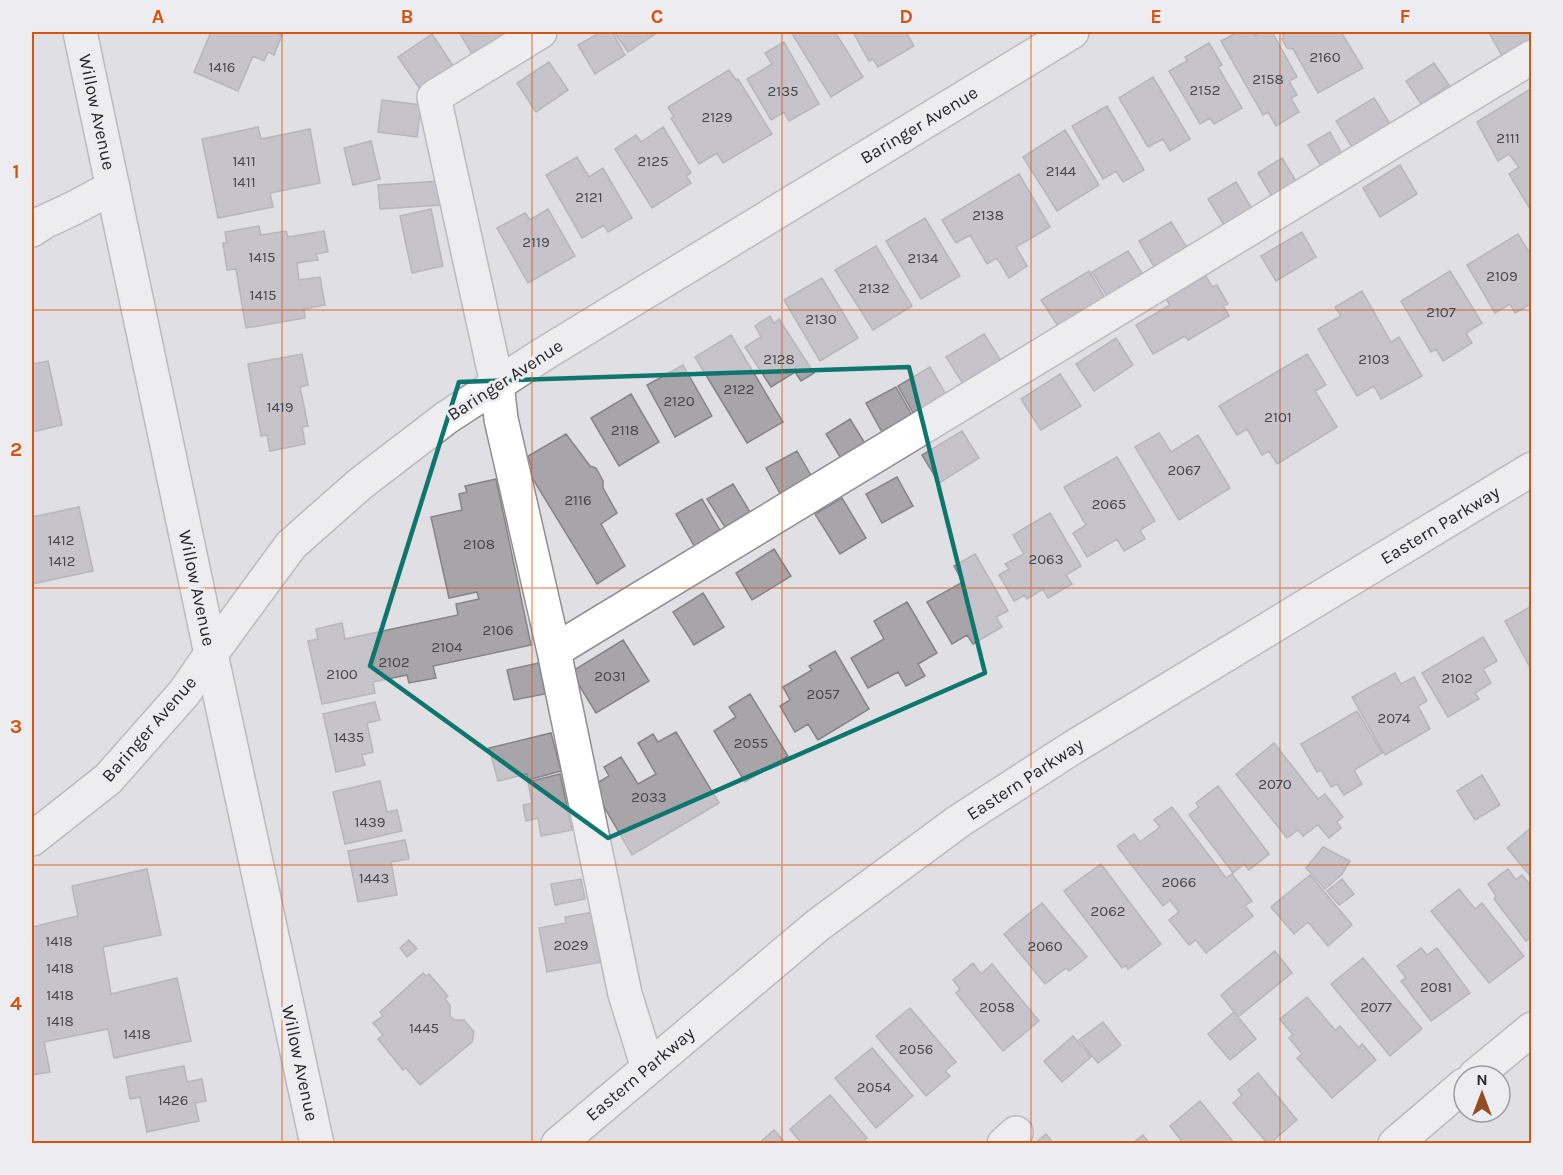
<svg xmlns="http://www.w3.org/2000/svg" width="1563" height="1175" font-family="Karla,sans-serif">
<style>
.building{fill:#a8a5aa;stroke:#868488;stroke-width:1.5}
.lines{fill:none;stroke-linecap:round;stroke-linejoin:round}
.minor-casing{stroke:#8e8e93;stroke-width:36}
.major-casing{stroke:#8e8e93;stroke-width:36}
.minor{stroke:#fff;stroke-width:33}
.major{stroke:#fff;stroke-width:33}
.marked{fill:none;stroke:#0f766e;stroke-width:4.5;stroke-linejoin:round}
.grid{fill:none;stroke:#d5540f;stroke-width:1.5;stroke-opacity:0.55}
.labels{text-anchor:middle;stroke-width:6;stroke-linejoin:round;paint-order:stroke}
.number-label{font-size:15px;fill:#474649}
.street-label{font-size:18px;fill:#272729;stroke:#ececf1}
.neatline{fill:none;stroke:#d5540f;stroke-width:2}
.grid-label{font-size:20px;text-anchor:middle;font-weight:bold;fill:#d5540f}
</style>
<rect width="100%" height="100%" fill="#dfdfe4"/>
<!-- building -->
<path class="building" d="M211,32h63l8,3 -8,20 -6,-3 -4,9 -11,-5 -15,35 -44,-19z
M459,32h50l-37,22z
M601,32h11l13,23 -30,19 -17,-29z
M614,32h40l1,2 -27,18z
M791,32h44l28,45 -32,20z
M853,32h53l8,14 -36,21 -5,-8 -4,2z
M1238,32h15l2,3 5,-3h12l25,45 -8,4 8,14 -6,3 8,14 -23,14 -8,-14 -5,3 -42,-74z
M1281,32h60l22,36 -45,25 -25,-44 -6,-1 -5,-9 2,-3z
M1492,32h40v8l-29,17 -14,-24z
M432,34l22,33 -34,22 -22,-32z
M784,42l35,62 -30,17 -5,-9 -13,8 -24,-41 25,-15 -7,-11z
M1209,43l13,22 -4,2 24,41 -28,16 -4,-6 -10,6 -31,-53 18,-10 -2,-4z
M549,62l19,28 -32,22 -19,-29z
M1434,63l15,22 -28,19 -15,-23z
M729,70l7,10 2,-1 34,55 -49,29 -6,-10 -18,11 -28,-46 3,-1 -6,-10z
M1153,77l37,62 -20,12 -7,-12 -15,8 -29,-49z
M1532,88v124l-23,-38 10,-7 -10,-13 -11,7 -21,-39z
M1374,98l18,29 -38,23 -18,-29z
M382,100l39,5 -4,32 -39,-5z
M1107,106l37,64 -21,12 -7,-11 -13,8 -31,-53z
M258,127l3,12 49,-10 10,54 -50,10 3,14 -55,11 -16,-79z
M663,127l28,46 -5,3 5,7 -39,25 -37,-59 21,-14 5,7z
M1065,130l34,55 -42,26 -34,-54z
M1330,132l13,24 -21,12 -14,-23z
M371,141l9,38 -27,6 -9,-37z
M577,157l12,20 14,-9 29,50 -24,14 -4,-7 -22,13 -36,-63z
M1282,158l15,25 -25,14 -14,-24z
M1400,165l17,29 -37,23 -17,-29z
M1019,174l31,53 -34,20 11,19 -18,12 -12,-20 -10,6 -17,-29 -14,8 -14,-23z
M440,181l2,24 -62,4 -2,-24z
M1236,182l19,32 -28,16 -19,-31z
M431,209l12,57 -31,7 -12,-57z
M548,209l27,47 -47,27 -31,-55 28,-15 5,7z
M925,218l35,58 -39,23 -35,-58z
M1171,222l18,29 -33,19 -17,-29z
M259,226l2,9 25,-4 2,6 36,-6 4,21 -12,2 2,6 -21,3 2,17 21,-3 5,28 -21,4 1,9 -59,10 -10,-59 -9,1 -4,-27h4l-2,-11z
M1302,232l14,25 -40,24 -15,-25z
M1518,234l12,20 2,-1v50l-17,10 -5,-9 -15,9 -28,-48z
M876,246l36,60 -39,24 -38,-60z
M1128,251l17,27 -36,21 -17,-27z
M1089,271l18,30 -47,28 -19,-29z
M1450,271l32,52 -16,10 6,10 -29,18 -7,-12 -5,3 -30,-51z
M1206,276l6,11 5,-2 11,19 -5,2 6,10 -41,24 -3,-4 -32,18 -17,-29 34,-20 -4,-6z
M822,278l36,60 -38,23 -36,-61z
M1362,291l29,51 8,-5 23,39 -41,23 -7,-13 -17,10 -39,-67 23,-13 -6,-9z
M770,316l4,7 5,-4 35,54 -13,8 -6,-9 -24,15 -26,-40 16,-10 -6,-11z
M984,334l19,30 -38,23 -19,-30z
M731,335l52,87 -36,21 -52,-86z
M1116,338l17,27 -39,26 -18,-27z
M302,354l6,31 -8,2 8,39 -6,1 3,17 -35,7 -3,-16 -6,1 -13,-72z
M1307,354l19,31 -11,6 22,36 -60,37 -8,-13 -7,4 -15,-26 -10,6 -18,-29z
M48,361l14,64 -30,7v-68z
M683,365l29,51 -37,21 -28,-52z
M930,367l18,31 -33,18 -17,-30z
M1060,374l21,32 -40,24 -20,-31z
M896,387l17,30 -30,17 -17,-31z
M631,394l28,48 -40,24 -28,-48z
M850,419l16,26 -24,15 -16,-26z
M962,431l17,27 -40,25 -17,-28z
M1159,433l12,19 27,-17 32,53 -51,32 -44,-73z
M566,434l24,32 6,2 7,13v7l14,25 -16,11 24,42 -28,18 -69,-113 4,-3 -4,-12z
M797,451l16,28 -31,18 -16,-29z
M1117,457l38,64 -15,9 5,9 -21,12 -7,-12 -30,18 -14,-24 13,-8 -22,-38z
M897,477l16,29 -31,17 -16,-29z
M496,479l35,166 -98,21 3,12 -27,5 -2,-8 -34,7 2,11 -53,11 -14,-63 10,-2 -2,-10 26,-6 3,16 113,-24 -2,-11 23,-5 -2,-7 -28,6 -18,-81 31,-7 -3,-16 8,-2 -2,-6z
M733,484l17,28 -25,15 -18,-28z
M842,498l24,40 -26,16 -25,-40z
M702,499l20,35 -26,15 -20,-35z
M79,507l14,64 -61,13v-67z
M1050,513l31,53 -15,9 6,9 -24,14 -5,-9 -16,10 -2,-4 -11,6 -15,-26 10,-6 -4,-5 19,-10 -11,-19z
M774,549l17,27 -39,24 -16,-27z
M975,554l33,57 -12,6 6,10 -29,17 -6,-9 -15,9 -25,-42 36,-20 -9,-16z
M703,593l21,34 -30,18 -21,-33z
M907,602l30,51 -19,11 7,12 -19,10 -8,-14 -30,16 -17,-30 33,-19 -10,-18z
M1532,606v63h-1l-26,-48z
M1483,637l14,24 -14,8 8,14 -16,10 4,6 -31,18 -26,-44z
M623,640l26,41 -53,32 -25,-41z
M835,651l34,58 -51,31 -10,-16 -13,8 -15,-26 10,-6 -7,-13 29,-17 -3,-4z
M539,663l6,31 -31,6 -7,-30z
M1395,673l6,11 13,-7 13,24 -9,5 12,23 -45,26 -33,-58z
M750,694l38,62 -43,26 -31,-51 22,-14 -7,-10z
M375,702l5,18 -13,3 6,29 -11,3 3,10 -29,7 -13,-58z
M1357,711l25,42 -28,17 8,14 -18,11 -7,-11 -6,3 -10,-17 -4,2 -16,-28z
M676,732l43,71 -87,52 -40,-69 17,-10 -5,-9 17,-10 17,27 18,-10 -18,-31 15,-9 5,8z
M551,733l10,38 -33,9 -1,-6 -29,7 -9,-33z
M1274,743l44,56 7,-5 18,23 -6,5 4,6 -12,10 -11,-13 -15,11 -5,-6 -11,8 -51,-64z
M560,774l12,56 -31,6 -3,-18 -12,3 -3,-16 9,-2 -4,-21z
M1482,775l18,30 -25,15 -18,-29z
M380,781l7,31 10,-2 5,21 -57,13 -12,-52z
M1218,786l51,68 -20,16 -5,-6 -11,9 -44,-58 10,-8 -3,-4z
M1172,807l54,71 6,-4 20,27 -7,5 8,10 -47,37 -10,-13 -7,5 -20,-25 10,-8 -9,-12 -7,6 -46,-60 17,-12 6,8 20,-15 -6,-7z
M1532,827v51l-25,-30z
M405,840l4,19 -18,3 6,33 -39,7 -10,-51z
M1323,847l27,14 -8,13 -17,15 -19,-21z
M1101,864l60,80 -33,25 -2,-4 -4,3 -58,-77z
M147,869l14,66 -58,12 8,47 66,-16 14,63 -77,17 -6,-29 -64,13 6,30 -18,3v-148l46,-11 -6,-30z
M1508,869l8,11 6,-5 10,12v50l-6,4 -32,-42 2,-3 -8,-12z
M1310,875l42,50 -24,21 -20,-24 -14,12 -23,-27z
M581,879l4,20 -30,6 -4,-21z
M1342,879l12,15 -15,11 -12,-14z
M1459,889l16,20 7,-6 42,53 -35,27 -58,-72z
M1042,903l45,54 -18,14 -3,-3 -21,16 -41,-50z
M593,912l9,50 -55,10 -8,-44 27,-5 -1,-6z
M409,940l8,9 -10,8 -7,-9z
M1421,948l6,7 10,-7 33,45 -39,28 -30,-40 5,-3 -9,-12z
M1275,951l17,22 -54,44 -17,-22z
M1363,958l59,71 -32,27 -59,-72z
M973,963l8,11 11,-10 47,57 -36,30 -47,-58 4,-4 -7,-9z
M423,973l3,3 3,-2 19,22 -3,3 5,6v11l4,4h10l10,12 -2,10 -52,43 -14,-17 -3,2 -25,-31 5,-4 -10,-12 10,-7 -3,-4z
M1307,997l28,33 5,-4 19,22 3,-4 14,16 -44,38 -35,-40 5,-4 -13,-16 4,-3 -13,-16z
M910,1008l46,54 -11,9 5,5 -24,20 -50,-60z
M1234,1012l22,27 -26,21 -22,-26z
M1103,1022l18,23 -23,18 -19,-23z
M1073,1036l18,21 -29,25 -18,-21z
M872,1048l41,48 -37,32 -41,-50z
M184,1066l3,16 15,-3 4,22 -11,2 4,18 -52,11 -7,-35 -10,2 -4,-22z
M1258,1073l39,47 -28,24h-1l-35,-41 9,-8 -4,-5z
M830,1095l37,43 -6,6h-59l-12,-15z
M1200,1101l35,43h-51l-14,-18z
M774,1130l12,14h-28z
M1046,1134l8,10h-20z
M1143,1135l7,9h-18z"/>
<g class="lines">
<!-- minor casing -->
<g class="minor-casing">
<path id="minor" d="M540,32l-106,65 63,287 4,35 53,232
M32,230l12,-8 30,-14 39,-21
M32,839l76,-60 76,-86 27,-39 80,-109 69,-61 86,-66 96,-63 530,-323
M648,1068l-23,-74 -71,-343 978,-594
M1475,1076l57,-47
M558,1144l260,-219 141,-104 113,-73 460,-279
M1004,1144l12,-11
M1395,1144l69,-59"/>
</g>
<!-- major casing -->
<g class="major-casing">
<path id="major" d="M80,32l131,622 106,490"/>
</g>
<!-- minor -->
<use href="#minor" class="minor"/>
<!-- major -->
<use href="#major" class="major"/>
</g>
<!-- marked area -->
<path d="M0 0H1563V1175H0ZM909,367l76,306 -377,165 -238,-172 89,-284z" fill="#dfdfe4" fill-opacity=".55" fill-rule="evenodd"/>
<path class="marked" d="M909,367l76,306 -377,165 -238,-172 89,-284z"/>
<!-- grid -->
<path class="grid" d="M282,32v1112M532,32v1112M782,32v1112M1031,32v1112M1280,32v1112M32,310h1500M32,588h1500M32,865h1500"/>
<g class="labels">
<!-- number labels -->
<g class="number-label">
<text x="1325" y="62">2160</text>
<text x="222" y="72">1416</text>
<text x="1268" y="84">2158</text>
<text x="1205" y="95">2152</text>
<text x="783" y="96">2135</text>
<text x="717" y="122">2129</text>
<text x="1508" y="143">2111</text>
<text x="244" y="166">1411</text>
<text x="653" y="166">2125</text>
<text x="1061" y="176">2144</text>
<text x="244" y="187">1411</text>
<text x="589" y="202">2121</text>
<text x="988" y="220">2138</text>
<text x="536" y="247">2119</text>
<text x="262" y="262">1415</text>
<text x="923" y="263">2134</text>
<text x="1502" y="281">2109</text>
<text x="874" y="293">2132</text>
<text x="263" y="300">1415</text>
<text x="1441" y="317">2107</text>
<text x="821" y="324">2130</text>
<text x="779" y="364">2128</text>
<text x="1374" y="364">2103</text>
<text x="739" y="394">2122</text>
<text x="679" y="406">2120</text>
<text x="280" y="412">1419</text>
<text x="1278" y="422">2101</text>
<text x="625" y="435">2118</text>
<text x="1184" y="475">2067</text>
<text x="578" y="505">2116</text>
<text x="1109" y="509">2065</text>
<text x="61" y="545">1412</text>
<text x="479" y="549">2108</text>
<text x="1046" y="564">2063</text>
<text x="62" y="566">1412</text>
<text x="498" y="635">2106</text>
<text x="447" y="652">2104</text>
<text x="394" y="667">2102</text>
<text x="342" y="679">2100</text>
<text x="610" y="681">2031</text>
<text x="1457" y="683">2102</text>
<text x="823" y="699">2057</text>
<text x="1394" y="723">2074</text>
<text x="349" y="742">1435</text>
<text x="751" y="748">2055</text>
<text x="1275" y="789">2070</text>
<text x="649" y="802">2033</text>
<text x="370" y="827">1439</text>
<text x="374" y="883">1443</text>
<text x="1179" y="887">2066</text>
<text x="1108" y="916">2062</text>
<text x="59" y="946">1418</text>
<text x="571" y="950">2029</text>
<text x="1045" y="951">2060</text>
<text x="60" y="973">1418</text>
<text x="1436" y="992">2081</text>
<text x="60" y="1000">1418</text>
<text x="997" y="1012">2058</text>
<text x="1376" y="1012">2077</text>
<text x="60" y="1026">1418</text>
<text x="424" y="1033">1445</text>
<text x="137" y="1039">1418</text>
<text x="916" y="1054">2056</text>
<text x="874" y="1092">2054</text>
<text x="173" y="1105">1426</text>
</g>
<!-- street labels -->
<g class="street-label">
<text transform="translate(97 112) rotate(78)" y="6">Willow Avenue</text>
<text transform="translate(919 125) rotate(-31)" y="6">Baringer Avenue</text>
<text transform="translate(505 380) rotate(-33)" y="6">Baringer Avenue</text>
<text transform="translate(1440 525) rotate(-31)" y="6">Eastern Parkway</text>
<text transform="translate(197 588) rotate(78)" y="6">Willow Avenue</text>
<text transform="translate(149 729) rotate(-49)" y="6">Baringer Avenue</text>
<text transform="translate(1025 779) rotate(-33)" y="6">Eastern Parkway</text>
<text transform="translate(300 1063) rotate(78)" y="6">Willow Avenue</text>
<text transform="translate(640 1074) rotate(-40)" y="6">Eastern Parkway</text>
</g>
</g>
<!-- border -->
<rect width="1563" height="1175" fill="none" stroke="#ececf1" stroke-width="66"/>
<!-- north arrow -->
<g transform="translate(1482 1094)"><circle r="28" fill="#ececf1" stroke="#9d9da1" stroke-width="1.5"/>
<path d="M0-4.5L10 22L0 15L-10 22Z" fill="#934d24"/>
<text y="-9" font-size="16" font-weight="bold" text-anchor="middle" fill="#272729">N</text>
</g>
<rect x="33" y="33" width="1497" height="1109" class="neatline"/>
<g class="grid-label">
<text x="158" y="23">A</text>
<text x="407" y="23">B</text>
<text x="657" y="23">C</text>
<text x="906" y="23">D</text>
<text x="1156" y="23">E</text>
<text x="1405" y="23">F</text>
<text x="16" y="178">1</text>
<text x="16" y="456">2</text>
<text x="16" y="733">3</text>
<text x="16" y="1010">4</text>
</g>
</svg>
